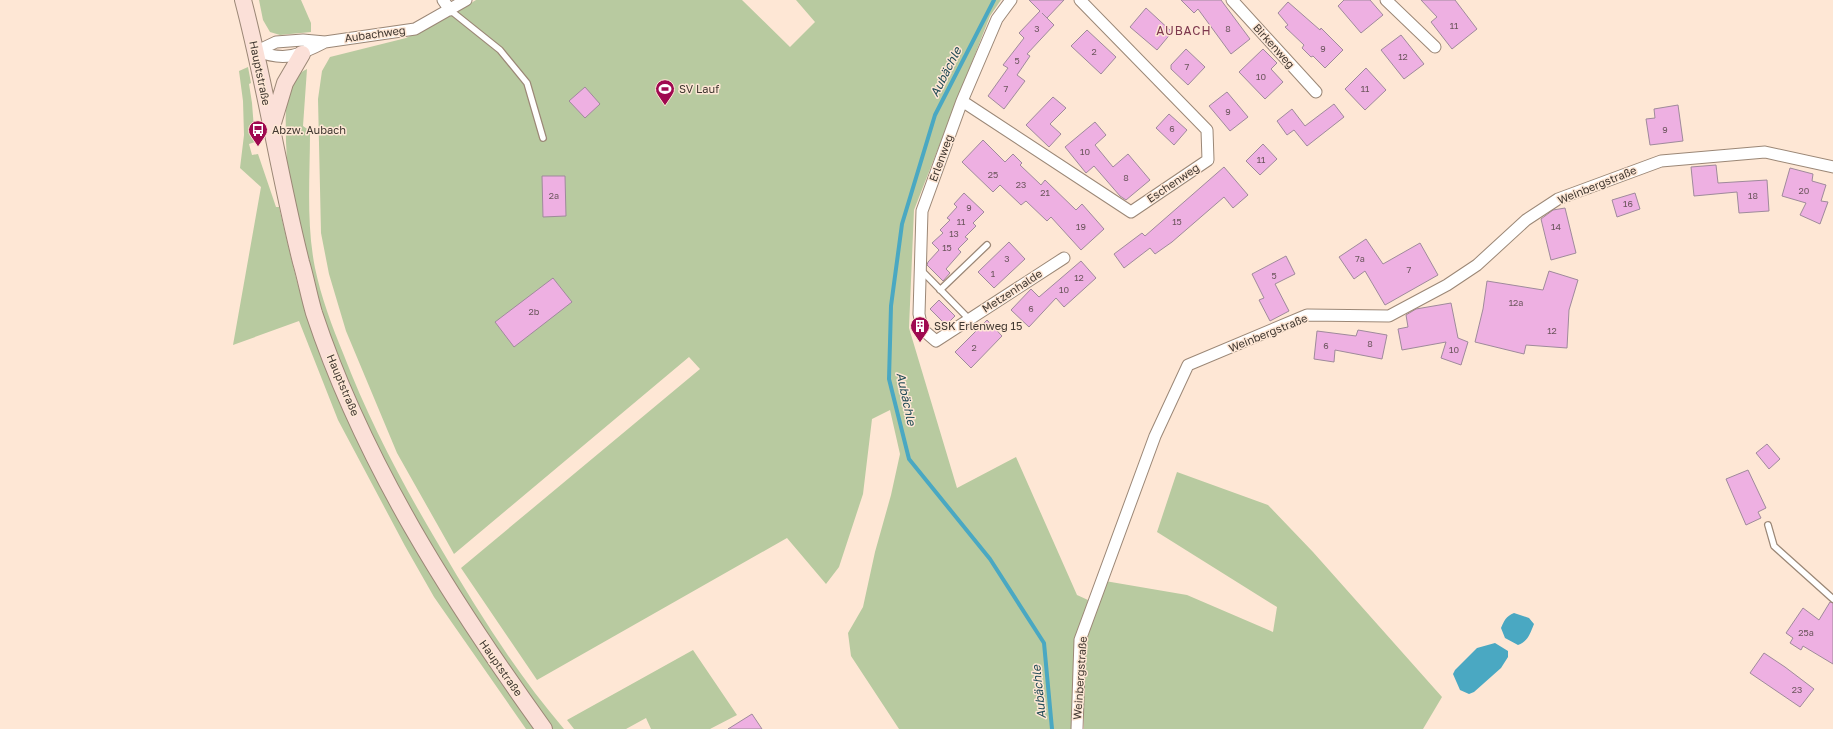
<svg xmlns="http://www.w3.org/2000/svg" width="1833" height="729" font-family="'Golos Text',sans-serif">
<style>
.green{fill:#b8caa0}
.water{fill:#4aa8c2}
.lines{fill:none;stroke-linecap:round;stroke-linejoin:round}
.stream{stroke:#4aa8c2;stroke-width:4}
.building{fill:#eeb0e2;stroke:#9f8a9b}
.service-casing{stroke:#9b8776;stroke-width:8}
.minor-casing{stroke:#9b8776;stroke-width:13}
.secondary-casing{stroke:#9b8776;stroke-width:18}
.service{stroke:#fff;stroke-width:5.5}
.minor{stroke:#fff;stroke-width:11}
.secondary{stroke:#fbe0d8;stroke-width:16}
.labels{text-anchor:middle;stroke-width:3;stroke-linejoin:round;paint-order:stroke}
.number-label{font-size:9px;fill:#6c565d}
.street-label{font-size:11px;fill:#413831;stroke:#fee7d5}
.poi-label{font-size:11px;fill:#413831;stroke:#fee7d5;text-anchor:start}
.neighbourhood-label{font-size:12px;letter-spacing:1px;fill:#7e384e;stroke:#fee7d5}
.water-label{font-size:12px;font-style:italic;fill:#224c57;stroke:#fee7d5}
</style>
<rect width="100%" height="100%" fill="#fee7d5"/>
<!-- green -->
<path class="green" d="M259,0h42l10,23v9l-31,3 -10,-3 -7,-12z
M476,0h266l48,47 25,-25 -19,-22h205l-11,16 -76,194 -5,118 48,160 59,-31 61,138 11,5 -13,51 -2,78h-174l-48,-73 -3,-23 15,-26 12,-55 16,-57 9,-41 -10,-44 -18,9 -9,75 -24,73 -13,17 -39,-46 -250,142 -76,-112 239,-199 -11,-12 -235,197 -57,-101 -51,-122 -17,-57 -8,-41 -3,-134 4,-28 8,-14 76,-19 46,-23z
M248,67l3,16 -2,1 3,19 3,39 -6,2 3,11 6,-1 18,53h3c11,46 21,92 37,137 22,62 53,120 86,176 26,46 51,92 81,135 17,25 35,49 52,74h-9l-92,-132 -29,-51 -67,-126 -39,-99 -66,24 28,-158 -21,-19 4,-33 -1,-34 -4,-30z
M307,69l-4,57 7,5c0,46 -4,92 5,137 6,29 17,58 28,85 26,68 60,132 97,194 37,63 76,126 124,182h-13c-79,-115 -159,-232 -211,-362 -16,-40 -27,-82 -37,-124 -5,-22 -12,-45 -15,-68 -2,-11 -1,-22 -2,-33 0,-24 -4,-61 21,-73z
M1177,472l91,33 45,47 129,145 -19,32h-339v-84l21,-64 82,14 86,37 4,-25 -120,-75z
M693,650l44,65 -27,14h-59l-5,-11 -20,11h-52l-7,-9z"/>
<!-- water -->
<path class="water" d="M1514,613l15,5 5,6c-4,10 -6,17 -16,21l-13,-7 -4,-10c3,-7 5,-12 13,-15z
M1495,643l13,8v6l-7,11 -27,24 -5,2 -9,-4 -7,-16 2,-4 22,-22z"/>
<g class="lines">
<!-- stream -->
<path class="stream" d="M994,0l-59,115 -33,109 -11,82 -2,73 20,80 81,100 54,84 8,86"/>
</g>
<!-- building -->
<path class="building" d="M1029,0h35l-17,18 -5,-5 12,12 -27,29 3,2 -13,19 8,6 -21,28 -16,-13 20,-28 -5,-3 21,-27 -5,-5 21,-22z
M1181,0h40l29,39 -19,15 -33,-45 -4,4z
M1344,0h26l13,15 -22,18 -23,-27z
M1421,0h34l22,29 -25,20 -21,-27 6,-5z
M1288,2l32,28 1,-2 22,22 -18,18 -12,-12 -2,1 -9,-9 2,-3 -19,-18 3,-2 -10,-12z
M1146,8l26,24 -15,18 -27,-23z
M1087,30l29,27 -15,17 -30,-28z
M1401,35l23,29 -20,15 -23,-29z
M1186,49l19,18 -17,18 -17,-16v-4z
M1263,49l14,14 -6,6 12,13 -18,17 -26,-27z
M1366,68l20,22 -21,20 -20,-21z
M585,87l15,17 -15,14 -16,-17z
M1227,92l21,25 -18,14 -21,-25z
M1053,97l13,11 -16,16 11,10 -12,13 -23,-22z
M1334,104l10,13 -37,29 -13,-16 -7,5 -10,-14 15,-12 13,17z
M1678,105l5,36 -33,4 -4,-26 9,-1 -1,-9z
M1169,114l18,16 -13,15 -18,-17z
M1095,122l11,13 -11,10 18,22 15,-13 22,26 -24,20 -6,-4 -26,-30 -8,7 -21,-26z
M983,140l22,22 8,-8 9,9 -2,2 21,20 4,-5 31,30 6,-6 22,25 -23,21 -30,-33 -4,4 -21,-20 -5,4 -21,-20 -7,7 -31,-30z
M1263,144l14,15 -17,16 -14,-14z
M1716,165l2,18 49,-3 2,31 -30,2 -2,-21 -43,4 -3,-29z
M1224,167l24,28 -15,13 -9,-11 -52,45 -17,12 -5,-6 -26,20 -10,-14 28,-21 3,3z
M1790,168l23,6 -1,7 14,4 -5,16 7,1 -8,22 -20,-9 6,-12 -24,-7z
M542,176h23l1,40 -23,1z
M964,193l20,19 -11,11 3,3 -11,11 3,2 -10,10 3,3 -15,17 4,4 -7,8 -16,-16 1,-3 11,-12 -7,-7 11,-10 -3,-3 10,-10 -3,-2 10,-11 -3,-3z
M1635,193l5,16 -23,8 -5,-17z
M1565,208l11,45 -25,7 -10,-41 12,-9z
M1366,239l17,25 37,-21 18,32 -53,30 -20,-34 -11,8 -15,-22z
M1009,242l16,17 -31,29 -16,-16z
M1286,256l9,18 -20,10 14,27 -19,10 -11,-21 5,-2 -12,-24z
M1081,261l15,17 -32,29 -8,-9 -27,29 -18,-17 20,-21 8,8z
M1549,271l29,9 -9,30 -2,38 -41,-3 -2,9 -49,-12 8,-33 4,-28 56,9z
M553,278l19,24 -58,45 -19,-25z
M939,300l16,16 -9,9 -16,-16z
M1451,303l7,35 10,4 -7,23 -20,-7 5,-16 -44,8 -4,-21 10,-2 -2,-12 10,-6z
M987,320l15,16 -31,32 -16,-16z
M1358,330l29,5 -5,24 -47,-9 -1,12 -20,-3 3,-28 39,5z
M1767,444l13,15 -11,10 -13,-16z
M1748,470l18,38 -8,4 3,6 -15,7 -20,-46z
M1830,602l3,1v61l-30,-18 -2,4 -11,-7 3,-5 -7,-5 17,-25 16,12z
M1764,653l21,14 29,22 -14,18 -50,-34z
M752,714l10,15h-34z"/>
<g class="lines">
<!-- service casing -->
<g class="service-casing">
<path id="service" d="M450,10l50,40 27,33 16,55
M922,271l47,48
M940,290l47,-45
M1768,525l6,21 59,53"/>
</g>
<!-- minor casing -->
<g class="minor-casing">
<path id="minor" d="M443,0l7,10
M1011,0l-14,19 -35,82 -40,110 -3,103 3,15 14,12 128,-83
M1232,0l84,92
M1386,0l49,47
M257,51l19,-9 27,-2 22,2 90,-13 51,-29
M257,51c28,11 43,4 68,-9
M962,101l169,111 77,-52 -1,-30 -127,-130
M1077,729l3,-89 75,-204 33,-71 119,-50 82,1 58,-31 30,-20 49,-45 32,-21 103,-38 104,-9 68,15"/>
</g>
<!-- secondary casing -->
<g class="secondary-casing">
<path id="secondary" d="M243,0c23,87 36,175 58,262 5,17 8,34 13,51 50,151 138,288 230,416
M273,123l12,-40 17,-29"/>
</g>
<!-- service -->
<use href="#service" class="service"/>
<!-- minor -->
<use href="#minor" class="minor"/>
<!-- secondary -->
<use href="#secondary" class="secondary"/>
</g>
<!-- icons -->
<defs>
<g id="stadium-pin" transform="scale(1)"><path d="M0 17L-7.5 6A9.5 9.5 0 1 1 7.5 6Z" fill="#9f0950" stroke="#fee7d5"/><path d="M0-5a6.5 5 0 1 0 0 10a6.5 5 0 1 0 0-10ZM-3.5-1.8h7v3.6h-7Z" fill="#fff"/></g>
<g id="bus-pin" transform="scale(1)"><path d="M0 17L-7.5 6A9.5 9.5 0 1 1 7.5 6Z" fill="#9f0950" stroke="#fee7d5"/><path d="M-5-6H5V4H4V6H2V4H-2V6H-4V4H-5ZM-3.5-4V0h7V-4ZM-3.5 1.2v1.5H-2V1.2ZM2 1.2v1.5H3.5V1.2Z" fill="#fff"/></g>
<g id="building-pin" transform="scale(1)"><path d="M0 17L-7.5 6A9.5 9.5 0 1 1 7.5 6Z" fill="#9f0950" stroke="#fee7d5"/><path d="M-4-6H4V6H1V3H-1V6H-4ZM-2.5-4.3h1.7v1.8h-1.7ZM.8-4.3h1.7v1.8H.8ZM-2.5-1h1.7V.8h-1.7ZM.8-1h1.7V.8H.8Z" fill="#fff"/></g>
</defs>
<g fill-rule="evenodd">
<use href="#stadium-pin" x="665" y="89"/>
<use href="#bus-pin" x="258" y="130"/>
<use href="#building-pin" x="920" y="326"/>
</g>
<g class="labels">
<!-- number labels -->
<g class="number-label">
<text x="1454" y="29">11</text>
<text x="1037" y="32">3</text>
<text x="1228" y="32">8</text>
<text x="1323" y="52">9</text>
<text x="1094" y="55">2</text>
<text x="1403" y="60">12</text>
<text x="1017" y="64">5</text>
<text x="1187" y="70">7</text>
<text x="1261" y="80">10</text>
<text x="1006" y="92">7</text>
<text x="1365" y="92">11</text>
<text x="1228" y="115">9</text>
<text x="1172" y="132">6</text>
<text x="1665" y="133">9</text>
<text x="1085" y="155">10</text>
<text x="1261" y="163">11</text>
<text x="993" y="178">25</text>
<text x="1126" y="181">8</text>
<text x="1021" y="188">23</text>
<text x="1804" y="194">20</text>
<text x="1045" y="196">21</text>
<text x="554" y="199">2a</text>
<text x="1753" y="199">18</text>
<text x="1628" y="207">16</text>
<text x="969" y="211">9</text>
<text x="961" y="225">11</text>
<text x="1177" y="225">15</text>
<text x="1081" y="230">19</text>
<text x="1556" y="230">14</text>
<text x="954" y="237">13</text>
<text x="947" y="251">15</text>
<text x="1007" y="262">3</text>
<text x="1360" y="262">7a</text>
<text x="1409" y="273">7</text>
<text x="993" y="277">1</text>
<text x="1274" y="279">5</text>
<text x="1079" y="281">12</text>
<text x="1064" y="293">10</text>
<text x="1516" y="306">12a</text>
<text x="1031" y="312">6</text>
<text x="534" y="315">2b</text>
<text x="1552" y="334">12</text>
<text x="1370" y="347">8</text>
<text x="1326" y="349">6</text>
<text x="974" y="351">2</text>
<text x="1454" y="353">10</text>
<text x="1806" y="636">25a</text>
<text x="1797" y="693">23</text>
</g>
<!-- street labels -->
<g class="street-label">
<text transform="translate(375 34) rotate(-8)" y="4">Aubachweg</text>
<text transform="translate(1274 46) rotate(48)" y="4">Birkenweg</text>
<text transform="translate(260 73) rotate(78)" y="4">Hauptstraße</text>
<text transform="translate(941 158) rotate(-70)" y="4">Erlenweg</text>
<text transform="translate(1173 183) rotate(-34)" y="4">Eschenweg</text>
<text transform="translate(1597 185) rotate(-22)" y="4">Weinbergstraße</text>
<text transform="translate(1012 291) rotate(-33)" y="4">Metzenhalde</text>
<text transform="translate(1268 333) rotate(-22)" y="4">Weinbergstraße</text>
<text transform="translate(343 385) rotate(67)" y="4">Hauptstraße</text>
<text transform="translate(501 668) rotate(55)" y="4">Hauptstraße</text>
<text transform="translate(1080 678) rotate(-86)" y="4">Weinbergstraße</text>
</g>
<!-- poi labels -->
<g class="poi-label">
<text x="679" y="93">SV Lauf</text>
<text x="272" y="134">Abzw. Aubach</text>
<text x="934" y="330">SSK Erlenweg 15</text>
</g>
<!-- neighbourhood labels -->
<g class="neighbourhood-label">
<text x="1184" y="35">AUBACH</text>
</g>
<!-- water labels -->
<g class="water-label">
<text transform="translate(946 72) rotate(-63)" y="4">Aubächle</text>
<text transform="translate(906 399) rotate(78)" y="4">Aubächle</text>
<text transform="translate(1039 692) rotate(-96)" y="4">Aubächle</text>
</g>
</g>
</svg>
